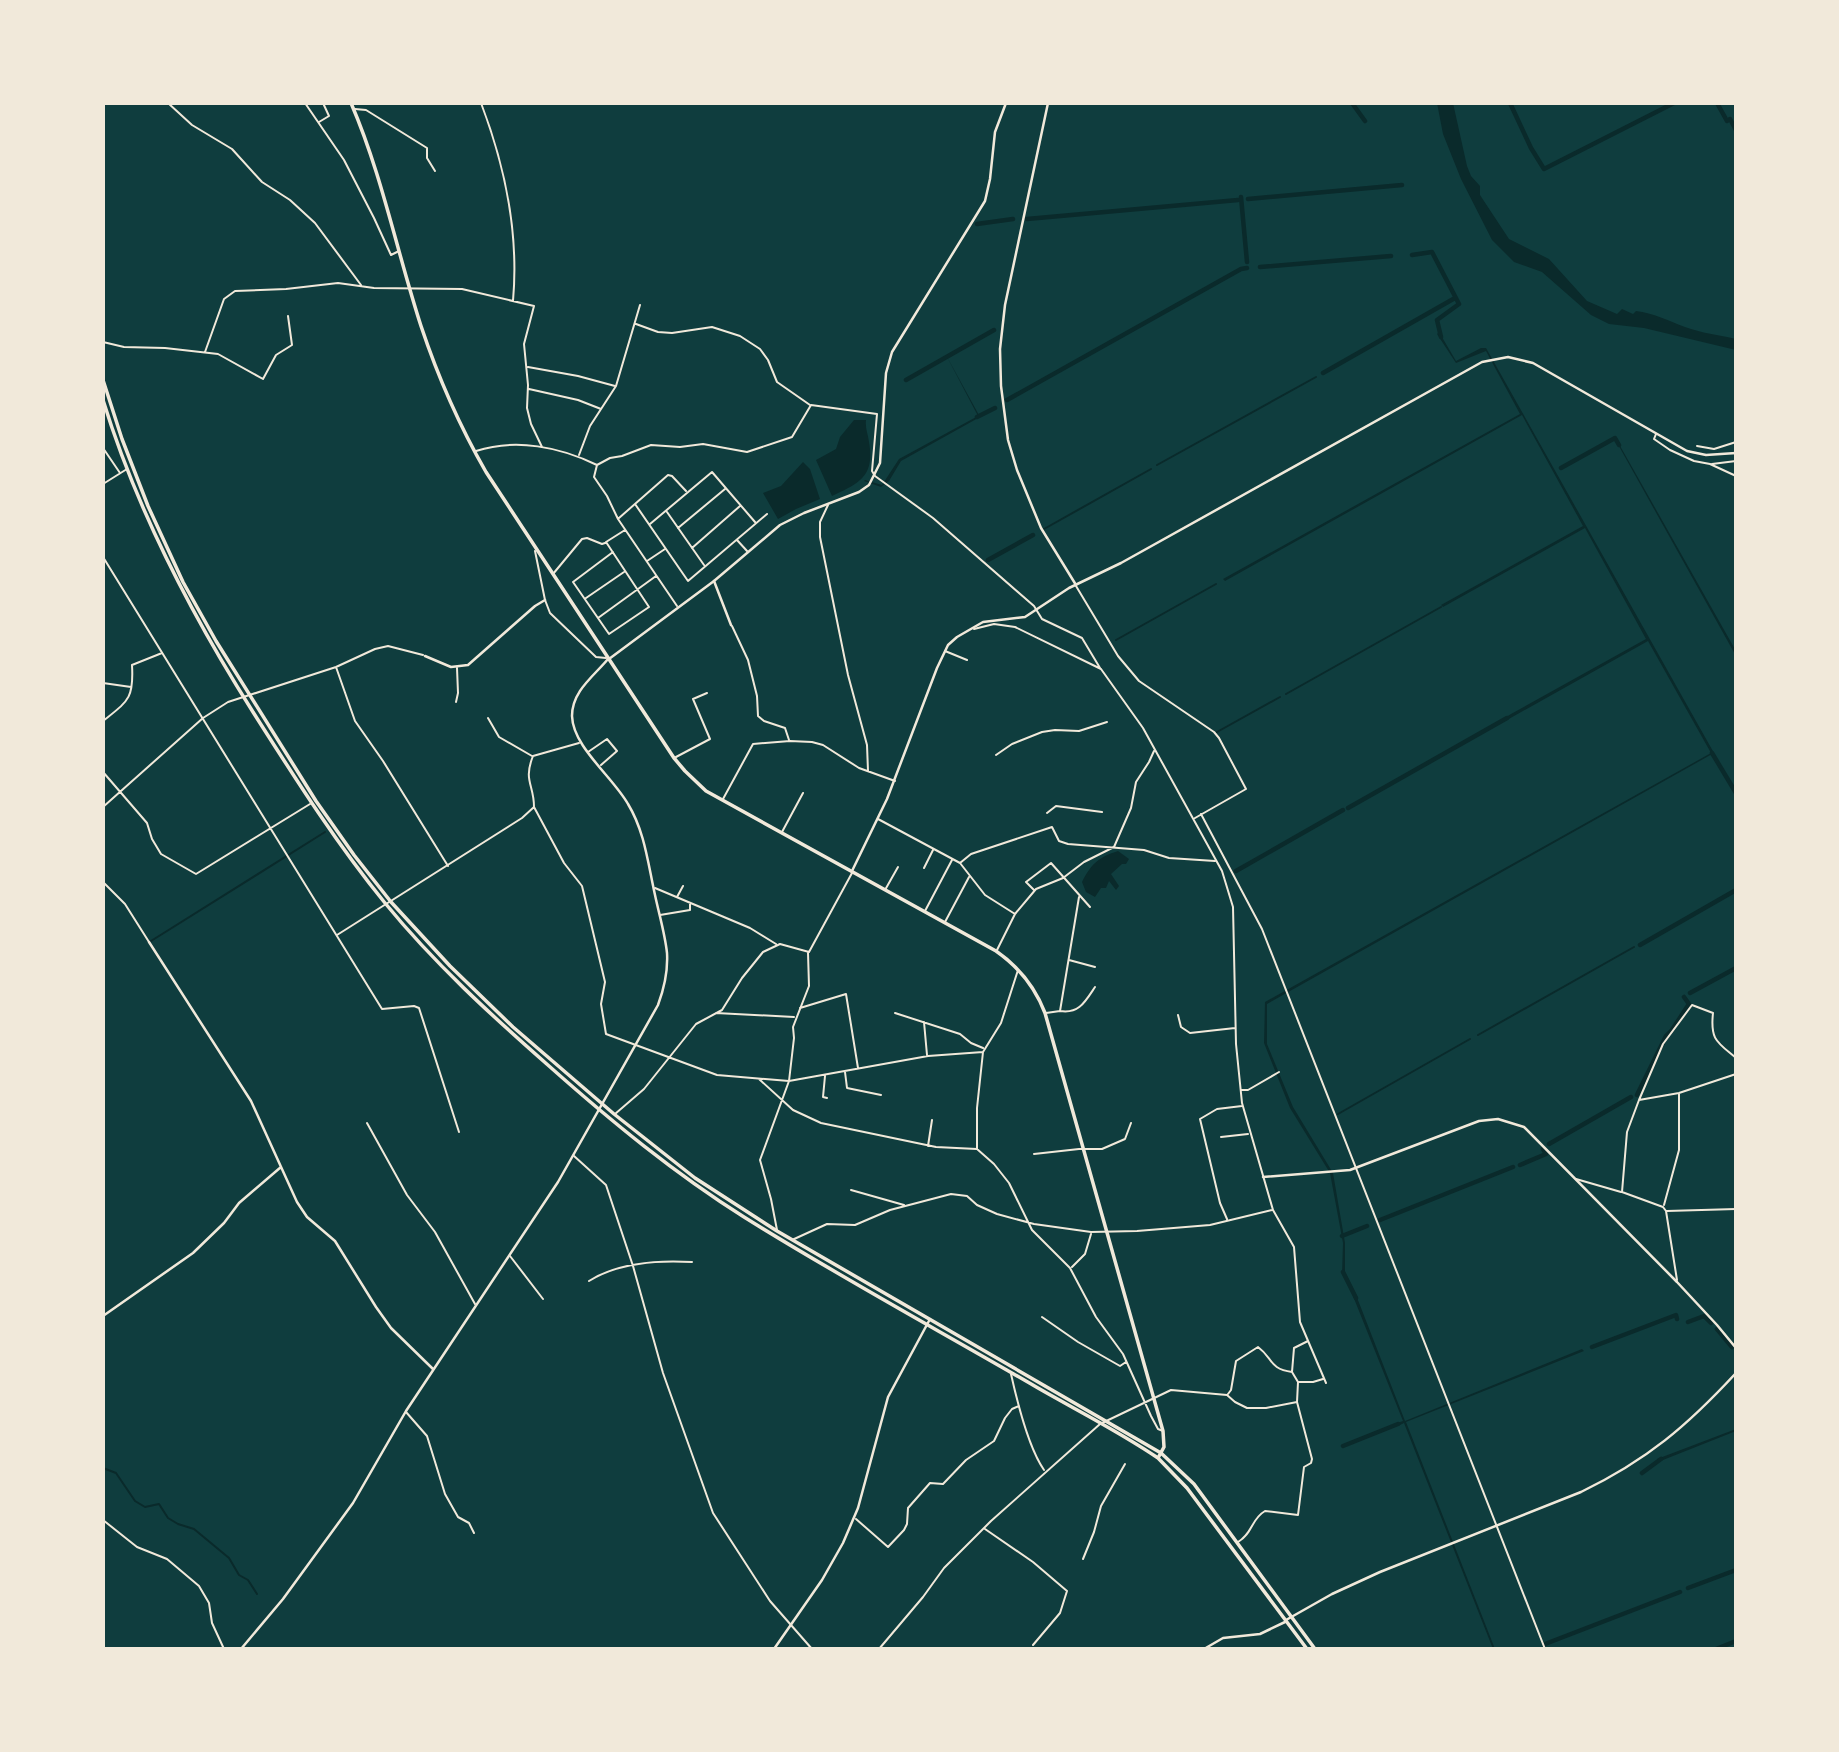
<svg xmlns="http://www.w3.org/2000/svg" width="1839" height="1752" font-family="Georgia,serif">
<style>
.water{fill:#0a2a2b}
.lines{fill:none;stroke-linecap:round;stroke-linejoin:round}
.stream{stroke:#0a2a2b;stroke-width:2}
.canal{stroke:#0a2a2b;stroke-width:4.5}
.minor{stroke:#f1e9da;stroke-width:2}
.tertiary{stroke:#f1e9da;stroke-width:2.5}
.secondary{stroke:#f1e9da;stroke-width:2.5}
.trunk{stroke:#f1e9da;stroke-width:3.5}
</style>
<rect width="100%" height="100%" fill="#0f3d3e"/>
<!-- water -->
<path class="water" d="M1437,103h16l14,63 4,10 9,10v9l29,44 40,20 38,42 30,13 5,-5 11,5 3,-3c17,2 33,10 49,16 16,6 34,8 51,12v11l-92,-22 -35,-4 -18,-9 -49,-43 -28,-10 -22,-22 -31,-61 -18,-45z
M1439,332l17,29 25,-13h5l228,405 -447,251v40l26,63 40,66 12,70v32h-3l1,-32 -13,-70 -40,-65 -26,-65 1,-41 446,-249 -63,-112 -141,79 -1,-3 5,-3 135,-75 -61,-111 -142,79 -2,-2 9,-5 133,-74 -61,-111 -297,166 -2,-2 297,-165 -34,-63 -30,12 -19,-29z
M946,355l34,62 -79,44 -12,20 -8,6 -17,-6 1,-1 17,5 17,-26 79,-43z
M854,420h12c-1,8 2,14 3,22 6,35 -10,41 -37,54l-16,-36 20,-11 4,-12z
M1615,437l121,214v5l-116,-208z
M803,462l7,7 10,30 -24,10 -18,10 -15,-26 18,-7z
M1118,851l11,8 -3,5h-4l-11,10 8,12 -3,4 -7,-9 -3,7h-5l-6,9 -9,-5 -4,-10c9,-18 17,-25 36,-31z
M1356,1295l49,126 177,-72 2,2 -178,71 89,227h-2l-89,-226 -6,3 -1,-3 6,-2 -50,-125z
M1736,1429v2l-78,31 -1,-3z"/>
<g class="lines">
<!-- stream -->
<path class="stream" d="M1157,465l159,-88
M1044,529l107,-60
M1116,640l100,-56
M1286,694l155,-87
M1217,732l63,-35
M151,941l174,-109
M1478,1035l156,-88
M1338,1114l132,-75
M103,1468l13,5 19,28 10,6 14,-3 9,14 10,6 16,5 35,29 10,17 9,5 9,14"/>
<!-- canal -->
<path class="canal" d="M1352,103l13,18
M1510,103l21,45 13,21 130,-66
M1717,103l10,18
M1730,119l6,11
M1241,197l6,65
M1248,199l154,-14
M1027,219l211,-19
M977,224l36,-5
M1412,255l20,-3 27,52 -22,16 4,17
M1260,267l131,-11
M1323,373l132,-75
M906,380l88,-50
M1007,400l234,-131 6,-1
M977,417l18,-9
M1561,468l54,-30 4,7
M988,560l45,-25
M1712,753l24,40
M1348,808l159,-90
M1236,871l107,-61
M1640,945l96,-55
M1690,993l46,-25
M1637,1095l29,-59 6,-6 17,-26 -5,-7
M1549,1144l82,-47
M1520,1165l26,-11 -3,-5
M1380,1220l133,-53
M1342,1236l25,-10
M1343,1272l13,26
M1688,1322l16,-6 7,7
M1717,1329l15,18
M1592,1347l84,-32 1,4
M1343,1446l55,-22
M1642,1473l19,-14
M1688,1588l48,-18
M1545,1644l135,-52
M1716,1649l20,-8"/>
<!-- minor -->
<path class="minor" d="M168,103l24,22 40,24 30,33 28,18 25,23 46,62
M305,103l39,57 30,58 17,37 8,-4
M481,103c24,63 38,131 32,198
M355,109l11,1 61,38v10l8,13
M319,122l10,-6 -6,-13
M636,324l22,8 14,1 40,-6 28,9 20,13 8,11 9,22 33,23
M103,342l21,5 41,1 53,6 45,25 13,-24 16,-10 -4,-29
M205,352l19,-53 11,-8 51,-2 52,-6 36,5 88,1 72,17 -10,38 4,41 -1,23 4,16 11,23
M528,367l50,9 37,10
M529,389l49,11 23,9
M1656,434l-2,5 16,11 24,11 16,3 26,12
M1697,446l17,3 22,-7
M103,448l17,25
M476,451c40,-13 84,-4 121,14l-3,12 13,19 11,23 59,87
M579,455l11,-29 26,-40 24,-81
M1712,464l24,-3
M597,465l13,-7 12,-2 29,-11 29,2 23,-3 44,8 45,-15 19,-32 66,9 -5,57 3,5 58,42 101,88 8,13 40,19 18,30
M103,484l24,-15
M635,504l53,77 79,-67
M828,505l-8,17v15l28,138 19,70 1,26
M667,512l37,53
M619,518l49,-43 4,1 14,15
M650,524l62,-52 43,50
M678,528l47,-39
M737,540l10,11
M692,548l48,-42
M535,551l10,49 5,13 46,44 10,1
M613,552l-40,30 36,52 40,-27 -43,-65 19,-12
M103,557l279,452 32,-3 5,2 40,124
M647,561l18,-12
M553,574l29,-35 5,-1 15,6 3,-1
M1076,586l42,70 21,25 75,51 5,6 27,51 -51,29
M586,598l38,-26
M598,618l58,-42
M732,626l16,34 9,36 1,20 6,5 21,7 4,12
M974,629l20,-5 21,3 86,42 42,59 79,143 11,36 3,137 6,59 31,107 21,37 6,75 26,61
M945,651l22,9
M336,667l19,54 28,40 65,105
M103,683l28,4
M456,702l2,-9 -1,-25
M488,718l11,19 33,19
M103,721c25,-20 31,-22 29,-56l30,-12
M588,752l19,-13 10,12 -16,14
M996,755l16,-11 30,-12 13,-2 24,1 28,-9
M676,757l34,-18 -17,-40 14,-6
M103,772l44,51 5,16 9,15 35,20 114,-70
M723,799l30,-55 37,-3 22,1 11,3 36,23 36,13
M103,807l100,-89 25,-16 108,-35 39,-18 13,-3 35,9
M534,807l30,56 18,23 23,96 -4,22 5,30 111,41 72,6 139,-25 55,-4
M1047,813l9,-7 46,6
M1201,814l61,115 283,720
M878,819l82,44 25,32 30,19
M782,832l21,-39
M960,863l11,-9 81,-27 7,14 9,3 76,6 25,8 46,3
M924,868l9,-18
M103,882l22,22 24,38
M655,888l95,40 26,16
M885,890l13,-23
M1034,890l-8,-8 25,-19 39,44
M677,897l6,-11
M925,911l27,-51
M660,915l30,-5v-6
M945,922l24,-45
M337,935l185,-117 12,-11c0,-23 -11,-26 -1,-51l46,-13
M997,950l18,-36 21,-25 27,-11 21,-16 30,-15 17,-39 5,-26 13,-20 5,-11
M1069,960l26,7
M1018,970l-17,53 -18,29 -6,56v41l17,15 15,19 23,47 38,38 26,49 27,37 28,62 7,13 5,2
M800,1008l46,-14 12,74
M1060,1011c19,3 25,-9 35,-24
M716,1013l78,4
M895,1013l65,21 11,9 12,5
M1046,1013l14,-2 19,-114
M1178,1015l3,12 9,6 45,-5
M924,1022l3,33
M845,1072l2,16 34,7
M825,1076l-2,21 4,1
M759,1079l34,31 28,13 115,24 41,2
M1242,1090h6l31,-18
M1639,1100l40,-7 57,-19
M615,1114l29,-25 52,-65 26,-14 20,-32 21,-26 17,-8 29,8 43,-79
M367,1123l40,72 28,37 40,72
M1221,1137l27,-3
M928,1146l4,-26
M1034,1154l45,-5h23l23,-10 6,-16
M574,1156l32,29 27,81 30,107 50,140 57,88 42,48
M1576,1179l45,13
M851,1190l53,15
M1664,1205l15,-55v-57
M1667,1211l69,-2
M1227,1219l-7,-16 -20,-84 17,-10 25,-3
M777,1230l-6,-31 -11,-39 29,-79 5,-43 -1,-11 16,-41 -1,-33
M792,1240l35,-16 28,1 35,-15 61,-16 16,2 10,9 20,9 37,10 57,8 46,-1 73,-6 62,-15
M510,1256l33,43
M1072,1267l13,-13 6,-20
M1677,1280l-11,-69 -3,-4 -41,-15 5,-60 12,-32 24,-56 29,-39 21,8c-3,27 4,29 23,45
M589,1281c30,-19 69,-21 103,-19
M1042,1317l36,25 42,24 6,-4
M1011,1374c6,27 17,73 33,96
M1298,1382h15l10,-3
M1228,1394l3,-4 5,-29 22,-14c15,11 11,22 34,25
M406,1412l21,24 18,58 13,23 11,6 5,10
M856,1519l32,28 16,-17 3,-6 1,-16 22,-25 13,1 23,-24 28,-19 11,-23 7,-9 7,-3
M103,1520l34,27 30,12 32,27 10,17 3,20 12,26
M985,1529l48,33 34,29 -7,22 -27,32
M1238,1542c15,-9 13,-23 27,-31l33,4 6,-48 7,-4 1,-4 -15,-57 1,-20 -6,-10 2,-24 14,-7
M1083,1559l11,-27 7,-26 24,-42
M879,1649l44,-52 21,-29 47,-47 109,-97 71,-34 56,5 8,7 12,6h19l31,-6"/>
<!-- tertiary -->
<path class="tertiary" d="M1048,103l-43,202 -5,44 1,37 7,54 9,30 24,58 35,57
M714,581l17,44
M425,656l26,11 17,-2 67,-59 10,-6
M149,942l102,159 46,101 10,15 28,24 41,66 15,21 42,41
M1263,1177l87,-7 129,-49 19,-2 26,8 153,155 40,43 19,23
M103,1316l90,-63 31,-30 15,-20 42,-36
M241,1649l42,-50 70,-96 53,-92 152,-229 100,-177c6,-16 10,-35 9,-52 -2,-19 -8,-39 -12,-58 -7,-31 -10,-63 -27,-91 -16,-28 -55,-57 -56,-88 0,-25 22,-40 36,-57
M774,1649l48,-69 21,-37 15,-35 30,-111 42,-78
M1204,1649l19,-11 37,-4 25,-12"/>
<!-- secondary -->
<path class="secondary" d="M609,659l105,-78 66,-56 24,-12 55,-21 10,-7 11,-22 6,-90 6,-21 93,-151 5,-22 5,-47 11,-29
M852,871l35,-72 50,-131 11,-23 9,-8 26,-15 42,-5 44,-29 52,-25 361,-201 26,-5 25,6 154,88 19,4 30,-2
M1286,1620l46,-26 48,-22 201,-80c66,-32 106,-66 155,-119"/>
<!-- trunk -->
<path class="trunk" d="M351,103c31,72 46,149 70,223 17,51 38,99 65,146l188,286 11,13 21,20 290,160c23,16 39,36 49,62l118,418 1,16 -6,11
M103,380l19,59 26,67 35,76 33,59 100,160 38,54 37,47 59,64 63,61 101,87 81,64 82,53 384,222 33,31 121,165
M103,400c34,111 88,214 150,312 42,66 83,131 132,191 49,60 106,112 164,163 62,55 125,107 195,151 96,60 196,114 294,171 40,23 82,44 120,70l29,30 120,161"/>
</g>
<!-- border -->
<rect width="1839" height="1752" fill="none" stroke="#f1e9da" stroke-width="210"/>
</svg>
